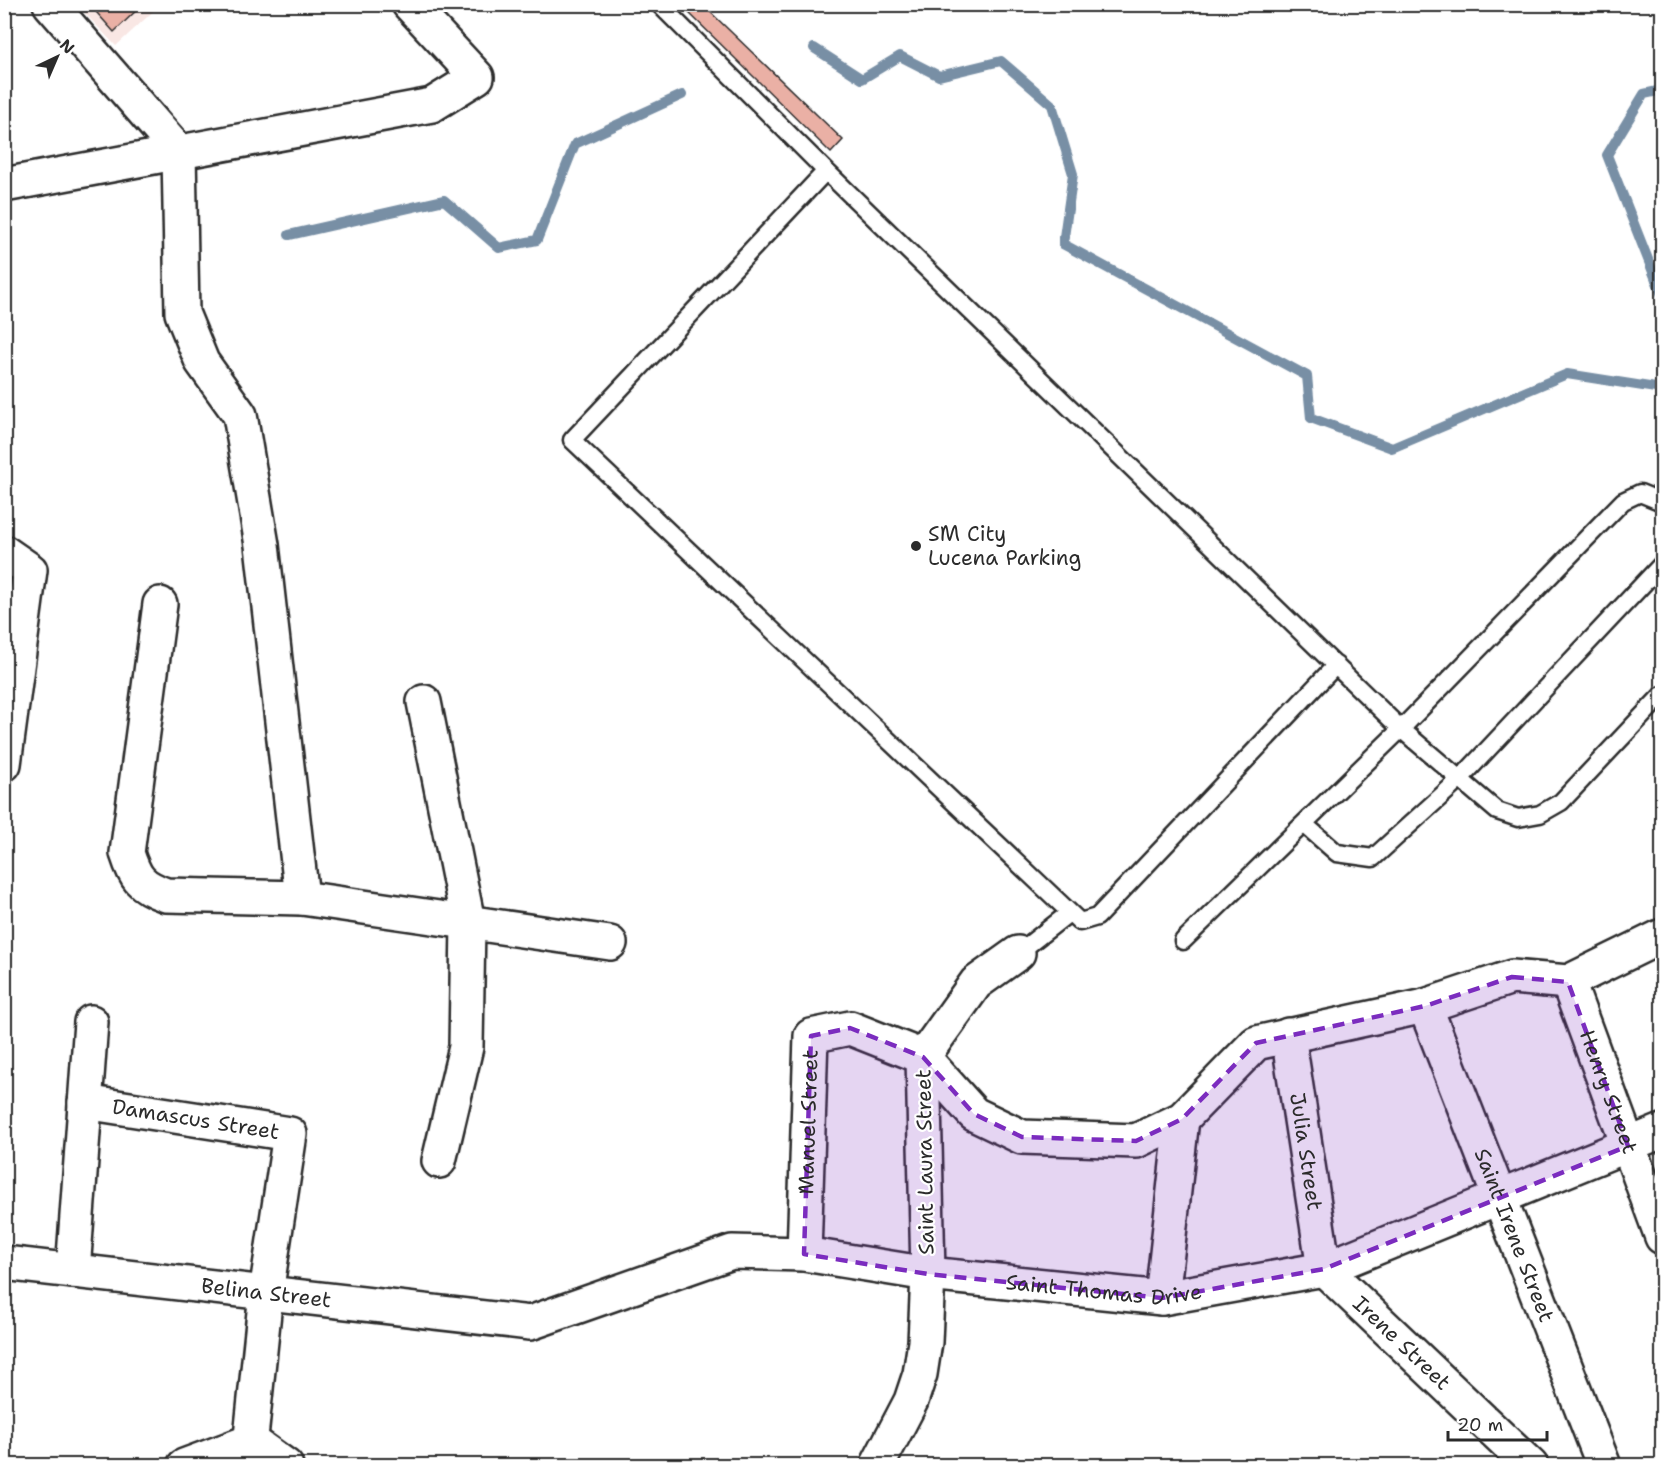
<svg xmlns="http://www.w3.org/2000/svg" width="1667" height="1470" font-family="'Shantell Sans',sans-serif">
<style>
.built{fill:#f9e7e4}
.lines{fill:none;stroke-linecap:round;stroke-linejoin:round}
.stream{stroke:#788fa5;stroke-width:10}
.building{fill:#eab0a5;stroke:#2b2b2b;stroke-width:1.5}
.service-casing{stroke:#2b2b2b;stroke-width:21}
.minor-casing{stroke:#2b2b2b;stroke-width:38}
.service{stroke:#fff;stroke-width:16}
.minor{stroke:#fff;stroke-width:33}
.marked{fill:#7b2cbf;fill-opacity:0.2;stroke:#7b2cbf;stroke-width:4.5;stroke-dasharray:12 8;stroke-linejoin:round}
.poi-dot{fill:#2b2b2b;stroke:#fff;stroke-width:2}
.labels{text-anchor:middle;stroke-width:4.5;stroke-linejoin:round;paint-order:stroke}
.poi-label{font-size:21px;fill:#2b2b2b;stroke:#fff;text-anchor:start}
.street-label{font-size:21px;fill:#2b2b2b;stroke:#fff}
</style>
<rect width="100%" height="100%" fill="#fff"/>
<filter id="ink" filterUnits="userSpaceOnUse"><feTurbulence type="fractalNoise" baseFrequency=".0167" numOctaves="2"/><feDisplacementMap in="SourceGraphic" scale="12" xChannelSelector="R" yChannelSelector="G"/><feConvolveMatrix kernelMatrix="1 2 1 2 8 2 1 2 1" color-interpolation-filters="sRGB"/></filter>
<g filter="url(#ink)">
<!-- built -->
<path class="built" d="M77,5h83l-44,41z"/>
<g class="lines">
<!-- stream -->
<path class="stream" d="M814,48l48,31 38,-23 39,20 62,-15 51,44 21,69 -10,70 244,132 4,42 81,30 175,-74 95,15
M1662,90l-18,4 -37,61 55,140
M289,235l155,-35 55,48 38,-8 38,-96 107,-49"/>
</g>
<!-- building -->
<path class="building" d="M89,4h54l-29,28z
M680,4h22l141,136 -12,13z"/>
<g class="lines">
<!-- service casing -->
<g class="service-casing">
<path id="service" d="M659,4l167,167 575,558 96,82 21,7 22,-4 21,-12 101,-107
M826,171l-254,269 508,482 17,-5 239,-252
M1304,824l33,29 36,5 86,-78 203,-216
M1183,941l218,-212 222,-228 17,-8 22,9
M1018,953l51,-40"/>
</g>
<!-- minor casing -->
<g class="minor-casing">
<g id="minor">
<path d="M50,4l129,148 3,161 20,49 38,53 22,130 40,353"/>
<path d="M4,185l428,-80 45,-28 -68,-73"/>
<path d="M4,552l26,18 -26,194"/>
<path d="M160,604l-33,249c8,25 13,33 39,42l136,3 308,45"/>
<path d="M424,702l44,220 -2,125 -27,114"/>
<path id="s1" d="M1568,982l94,255"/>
<path id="s2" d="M1425,1006l179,460"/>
<path id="s3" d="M1288,1035l36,234 207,197"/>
<path id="s4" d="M85,1102l205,32 -24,159 -18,173"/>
<path id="s5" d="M804,1254l7,-218 39,-8 73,29 51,57 48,23 114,4 46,-22 74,-76 169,-37 87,-29 56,5 94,-46"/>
<path id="s6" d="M4,1263l526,60 202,-71 72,2 124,20 234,24 162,-29 338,-138"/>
<path d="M73,1271l18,-249"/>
<path d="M1162,1298l20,-179"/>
<path d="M184,1466l67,-25 35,25"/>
<path d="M877,1466l34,-65 9,-27 5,-32 3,-68 -5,-217 53,-74 42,-30"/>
</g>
</g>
<!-- service -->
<use href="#service" class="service"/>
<!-- minor -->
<use href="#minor" class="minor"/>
</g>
</g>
<!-- marked area -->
<path class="marked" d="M1512,977l56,5 60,164 -304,123 -162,29 -234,-24 -124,-20 7,-218 39,-8 73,29 51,57 48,23 114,4 46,-22 74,-76 169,-37z"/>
<!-- markers -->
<circle class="poi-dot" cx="916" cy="546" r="6"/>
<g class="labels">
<!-- poi labels -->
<g class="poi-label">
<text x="928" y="541">SM City<tspan x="928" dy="24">Lucena Parking</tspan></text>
</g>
<!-- street labels -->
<g class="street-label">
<text dy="7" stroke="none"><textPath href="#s1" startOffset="117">Henry Street</textPath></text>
<text dy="7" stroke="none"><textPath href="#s4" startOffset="112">Damascus Street</textPath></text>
<text dy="7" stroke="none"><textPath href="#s5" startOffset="132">Manuel Street</textPath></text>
<text dy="7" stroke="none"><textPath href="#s3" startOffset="118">Julia Street</textPath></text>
<text transform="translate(925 1162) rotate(-91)" y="7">Saint Laura Street</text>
<text dy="7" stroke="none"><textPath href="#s2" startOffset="246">Saint Irene Street</textPath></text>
<text dy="7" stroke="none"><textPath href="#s6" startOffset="1118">Saint Thomas Drive</textPath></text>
<text dy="7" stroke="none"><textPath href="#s6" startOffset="264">Belina Street</textPath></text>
<text dy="7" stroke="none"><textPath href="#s3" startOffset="344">Irene Street</textPath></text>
</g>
</g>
<!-- margin -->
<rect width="1667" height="1470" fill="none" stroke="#fff" stroke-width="24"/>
<rect x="12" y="12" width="1643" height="1446" fill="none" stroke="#2b2b2b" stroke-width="2" filter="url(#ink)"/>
<!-- north arrow -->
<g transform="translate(57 57) rotate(44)" stroke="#ffffff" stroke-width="4.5" paint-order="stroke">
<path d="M0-4.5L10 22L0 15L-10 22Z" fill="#2b2b2b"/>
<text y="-9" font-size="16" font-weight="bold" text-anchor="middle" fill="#2b2b2b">N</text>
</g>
<!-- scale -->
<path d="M1448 1431v9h99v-9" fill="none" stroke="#2b2b2b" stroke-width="3"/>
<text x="1457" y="1431" font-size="18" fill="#2b2b2b" stroke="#ffffff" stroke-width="4.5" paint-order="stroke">20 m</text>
</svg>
